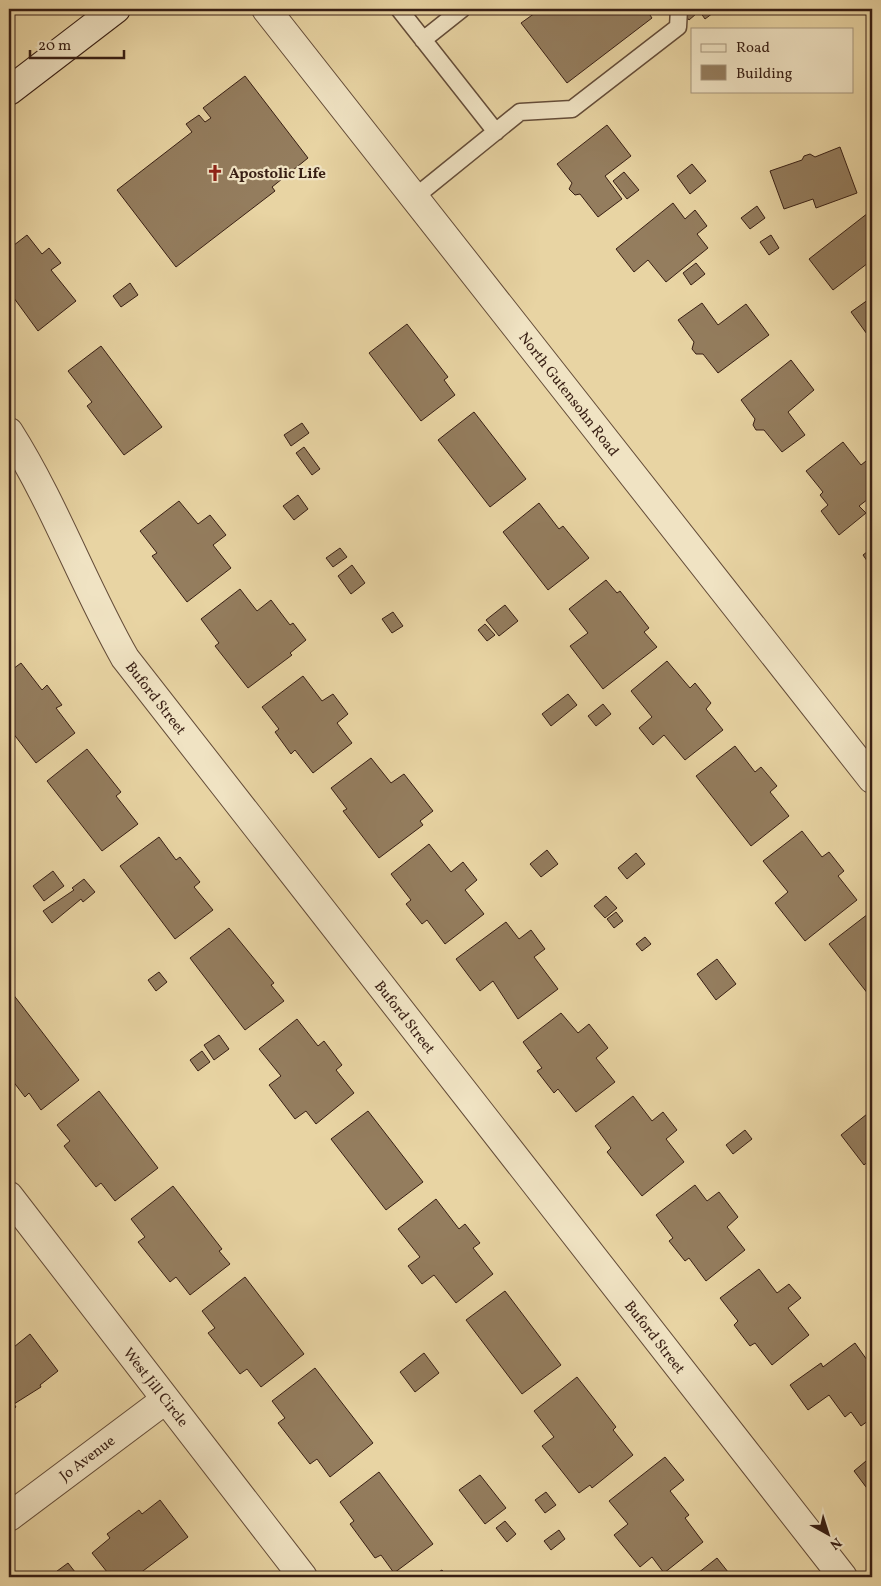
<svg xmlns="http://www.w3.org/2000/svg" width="881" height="1586" font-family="Vollkorn,serif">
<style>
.building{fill:#947d5e;stroke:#381f14}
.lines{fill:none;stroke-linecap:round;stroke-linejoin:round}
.service-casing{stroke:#644c38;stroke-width:19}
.minor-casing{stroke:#644c38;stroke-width:30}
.tertiary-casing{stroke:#644c38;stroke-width:30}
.secondary-casing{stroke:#381f14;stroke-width:30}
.service{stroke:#f0e3c3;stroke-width:16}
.minor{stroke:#f0e3c3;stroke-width:28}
.tertiary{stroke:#f0e3c3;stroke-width:28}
.secondary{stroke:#f0e3c3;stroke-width:28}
.labels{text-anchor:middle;stroke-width:4.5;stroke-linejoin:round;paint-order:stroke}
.poi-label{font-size:15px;font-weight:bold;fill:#381f14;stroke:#f0e3c3;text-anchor:start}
.street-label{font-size:15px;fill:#381f14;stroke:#f0e3c3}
</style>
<rect width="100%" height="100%" fill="#e8d4a3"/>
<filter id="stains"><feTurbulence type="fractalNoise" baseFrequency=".004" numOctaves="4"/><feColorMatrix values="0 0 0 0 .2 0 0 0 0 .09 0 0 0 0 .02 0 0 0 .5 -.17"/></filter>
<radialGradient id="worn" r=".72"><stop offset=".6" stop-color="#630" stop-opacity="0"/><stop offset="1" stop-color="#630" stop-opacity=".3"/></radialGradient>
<!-- building -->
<path class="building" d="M533,9h113l6,9 -85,65 -46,-60 14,-10z
M692,9l4,5 -7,6 -4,-5z
M698,9h18l1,1 -12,9z
M245,76l63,82 -36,29 3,4 -99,76 -59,-77 75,-58 -6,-8 13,-9 6,7 6,-4 -8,-10z
M607,125l24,31 -26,20 17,23 -24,18 -18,-23 -5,1 -6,-6 3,-6 -15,-19z
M840,147l17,46 -41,15 -3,-9 -29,10 -14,-38 32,-11 2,-4 6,-2 5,3z
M692,164l14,17 -16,13 -13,-18z
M624,172l15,18 -12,9 -14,-18z
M673,203l12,16 10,-9 12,16 -10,8 11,14 -42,34 -18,-22 -14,12 -18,-23z
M757,206l8,12 -15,11 -9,-11z
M868,213l4,6v50l-4,-6 -35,27 -24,-31z
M27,235l15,19 7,-6 12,15 -10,7 25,31 -38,30 -27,-37 -2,2v-47z
M771,235l8,13 -10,7 -9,-13z
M696,263l9,11 -14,11 -8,-12z
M130,283l8,12 -17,12 -8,-11z
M872,297v44l-21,-29z
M702,303l16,22 28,-21 23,31 -51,38 -15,-19h-7l-4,-5 2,-7 -16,-22z
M407,324l41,53 -4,3 11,15 -34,26 -52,-68z
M101,346l61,81 -38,28 -37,-49 5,-4 -24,-31z
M791,360l23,30 -26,22 17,23 -23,17 -18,-22h-8l-3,-5 2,-6 -14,-19z
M474,412l52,67 -36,28 -52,-67z
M302,423l7,10 -18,13 -7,-11z
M843,442l18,23 10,-8 1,2v18l-2,3 2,3v13l-13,10 7,7 -27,22 -18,-24 7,-6 -8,-10 3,-3 -17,-21z
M304,447l16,22 -8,6 -16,-22z
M298,495l10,14 -14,11 -11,-14z
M179,501l19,23 12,-9 16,20 -13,10 18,23 -44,34 -35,-46 5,-3 -17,-22z
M539,503l20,26 4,-3 26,32 -41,32 -45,-58z
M340,548l7,9 -14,10 -7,-9z
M872,548v20l-9,-13z
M352,565l13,18 -14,11 -13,-18z
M606,580l11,13 3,-2 29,37 -5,4 13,15 -54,42 -33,-43 18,-13 -19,-24z
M240,589l17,22 14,-11 19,25 3,-2 13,17 -16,13 2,2 -44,33 -33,-42 4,-3 -18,-24z
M505,605l13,16 -19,15 -13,-16z
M393,612l10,14 -11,7 -10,-14z
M485,624l10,11 -8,6 -9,-11z
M667,661l23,27 5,-5 16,20 -5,6 17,21 -38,30 -21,-25 -11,10 -14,-17 13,-11 -21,-26z
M21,663l21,27 5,-5 15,20 -6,3 19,25 -39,30 -27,-35v-56z
M303,676l19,25 11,-7 15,20 -11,9 15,20 -39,30 -18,-23 -4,4 -16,-22 4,-3 -17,-22z
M568,694l9,11 -26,21 -9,-12z
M603,704l8,10 -15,12 -8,-10z
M735,746l20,26 6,-5 16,19 -7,6 19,24 -38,30 -55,-70z
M87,749l34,43 -5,4 22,28 -36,27 -55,-70z
M371,758l20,25 13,-9 29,37 -13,10 3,4 -44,33 -36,-47 4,-2 -16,-21z
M802,831l20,26 7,-5 15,19 -6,5 19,24 -52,41 -30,-38 13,-11 -25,-31z
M159,837l17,23 4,-3 20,25 -6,5 19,23 -38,29 -55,-73z
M429,844l22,28 12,-10 14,18 -12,10 19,24 -39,30 -18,-24 -5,4 -16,-20 5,-4 -20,-26z
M547,850l11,14 -17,13 -11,-13z
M636,853l9,11 -18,15 -9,-11z
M53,871l11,15 -20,15 -11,-15z
M84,879l11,13 -12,10 -2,-3 -29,24 -9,-12 31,-21 -2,-2z
M606,896l11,12 -12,10 -11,-12z
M616,912l7,9 -9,7 -7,-9z
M868,914l4,5v80l-43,-55z
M506,922l13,17 12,-9 14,19 -11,8 24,32 -40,30 -25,-38 -13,10 -24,-32z
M229,928l45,55 -3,2 13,16 -39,29 -55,-72z
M645,937l6,7 -9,7 -6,-7z
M717,959l19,25 -20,16 -19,-26z
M159,972l8,10 -11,9 -8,-11z
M9,989l70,91 -38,30 -12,-17 -4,4 -16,-21z
M561,1013l17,20 11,-9 19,24 -12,10 19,24 -39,30 -18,-23 -4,4 -17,-22 5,-3 -19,-26z
M297,1019l21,27 6,-5 18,24 -6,5 18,23 -38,31 -10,-13 -11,8 -26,-34 12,-9 -22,-27z
M219,1035l10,14 -15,11 -10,-15z
M202,1051l8,11 -12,9 -8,-11z
M99,1091l59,77 -43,33 -14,-18 -5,4 -32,-41 6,-5 -13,-16z
M633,1096l19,25 11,-9 14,18 -11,9 18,23 -42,34 -35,-44 4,-4 -16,-22z
M872,1110v48l-8,7 -23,-30z
M368,1111l55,71 -37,28 -55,-71z
M745,1130l7,9 -19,15 -7,-9z
M695,1185l12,16 12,-9 19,25 -11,10 18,23 -39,31 -17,-23 -4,3 -16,-20 4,-3 -17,-23z
M173,1186l49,63 -3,2 11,13 -40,31 -14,-18 -6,5 -32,-40 7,-5 -14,-18z
M436,1199l23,30 6,-5 15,19 -7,5 20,26 -37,29 -22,-28 -12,9 -14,-18 12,-9 -22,-28z
M759,1269l18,24 12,-9 12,14 -13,10 21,27 -37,30 -17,-22 -5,3 -16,-21 4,-4 -18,-23z
M245,1277l59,77 -43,33 -14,-18 -7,5 -32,-41 7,-5 -13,-17z
M505,1291l56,74 -39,29 -56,-74z
M30,1334l28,37 -18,14 1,2 -27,17 2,3 -7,5v-61z
M855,1343l12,17 5,-4v62l-11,8 -10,-14 -6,5 -16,-22 -21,15 -18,-25 31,-22 2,4z
M424,1353l15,20 -24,19 -15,-20z
M315,1368l58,75 -43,34 -13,-18 -7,5 -32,-41 7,-5 -13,-17z
M577,1377l39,50 -3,3 20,25 -41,33 -2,-3 -11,8 -37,-47 12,-9 -20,-26z
M872,1456v39l-18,-24z
M665,1457l19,23 -14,11 19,24 -4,3 18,24 -39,31 -12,-16 -12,10 -26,-32 14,-11 -19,-23z
M379,1472l54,72 -39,29 -13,-18 -6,3 -25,-34 4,-3 -14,-19z
M480,1475l26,33 -21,16 -26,-34z
M546,1492l10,13 -11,8 -10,-13z
M160,1500l28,37 -53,40h-24l-19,-24 18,-15 -3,-4 32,-24 3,4z
M505,1521l11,13 -9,8 -11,-14z
M559,1530l6,9 -14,11 -7,-9z
M717,1558l15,19h-39z
M68,1563l11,14h-30z
M442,1570l5,7h-17z"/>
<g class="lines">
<!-- service casing -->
<g class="service-casing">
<path id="service" d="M399,9l97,123
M423,40l39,-31
M415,197l105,-85 52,-3 106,-82 1,-18"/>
</g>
<!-- minor casing -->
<g class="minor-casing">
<path id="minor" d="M9,432c45,71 74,152 116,226l718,919
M9,1196l294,381
M9,1517l156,-117"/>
</g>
<!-- tertiary casing -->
<g class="tertiary-casing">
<path id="tertiary" d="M266,9l606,770"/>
</g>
<!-- secondary casing -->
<g class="secondary-casing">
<path id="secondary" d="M9,91l107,-82"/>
</g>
<!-- service -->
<use href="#service" class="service"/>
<!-- minor -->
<use href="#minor" class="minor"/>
<!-- tertiary -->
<use href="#tertiary" class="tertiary"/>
<!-- secondary -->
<use href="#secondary" class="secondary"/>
</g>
<!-- icons -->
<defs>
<g id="church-bare" transform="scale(1.35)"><path d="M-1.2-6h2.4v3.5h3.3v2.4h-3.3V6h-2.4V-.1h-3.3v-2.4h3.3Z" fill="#8f2418" stroke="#f0e3c3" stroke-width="2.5" paint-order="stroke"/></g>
</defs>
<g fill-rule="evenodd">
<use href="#church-bare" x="215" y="173"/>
</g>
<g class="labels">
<!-- poi labels -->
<g class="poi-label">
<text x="229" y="178">Apostolic Life</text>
</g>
<!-- street labels -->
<g class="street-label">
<text transform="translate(569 394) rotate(52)" y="5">North Gutensohn Road</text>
<text transform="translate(156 698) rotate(52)" y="5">Buford Street</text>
<text transform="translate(405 1017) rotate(52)" y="5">Buford Street</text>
<text transform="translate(655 1337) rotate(52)" y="5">Buford Street</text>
<text transform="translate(156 1387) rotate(52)" y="5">West Jill Circle</text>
<text transform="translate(87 1458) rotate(-37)" y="5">Jo Avenue</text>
</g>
</g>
<!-- margin -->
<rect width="881" height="1586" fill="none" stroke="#e8d4a3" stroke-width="30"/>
<rect x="10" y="10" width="861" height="1566" fill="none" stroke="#381f14" stroke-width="2.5"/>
<rect x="15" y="15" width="851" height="1556" fill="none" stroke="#381f14"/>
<!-- legend -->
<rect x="691" y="28" width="162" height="65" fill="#f0e3c3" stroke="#a6957d"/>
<rect x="701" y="44" width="25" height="8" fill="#f0e3c3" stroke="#a6957d"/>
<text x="736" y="52" font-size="15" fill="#381f14">Road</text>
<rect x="701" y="65" width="25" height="15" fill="#947d5e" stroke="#a6957d"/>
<text x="736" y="78" font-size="15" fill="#381f14">Building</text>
<!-- north arrow -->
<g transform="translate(828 1534) rotate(141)" stroke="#f0e3c3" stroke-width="4" paint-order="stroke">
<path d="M0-4L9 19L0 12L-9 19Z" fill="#381f14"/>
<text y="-8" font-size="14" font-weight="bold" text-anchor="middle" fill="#381f14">N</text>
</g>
<!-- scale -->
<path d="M30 50v8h94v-8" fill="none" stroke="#381f14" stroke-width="2.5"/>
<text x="38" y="50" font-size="15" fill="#381f14" stroke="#f0e3c3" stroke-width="4" paint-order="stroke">20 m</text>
<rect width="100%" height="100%" filter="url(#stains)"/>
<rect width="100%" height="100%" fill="url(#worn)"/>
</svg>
